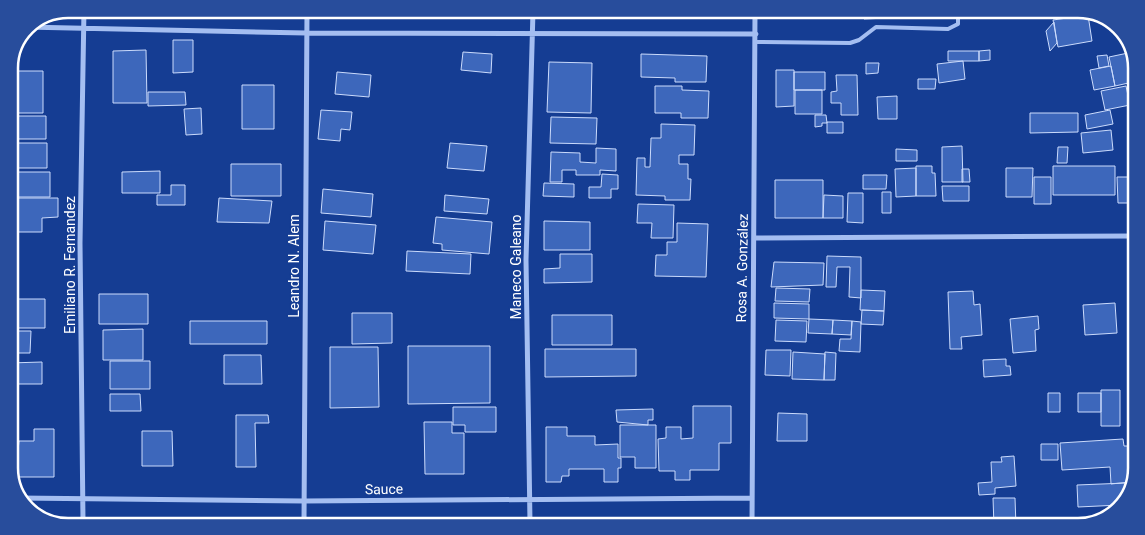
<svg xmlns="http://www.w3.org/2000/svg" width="1145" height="535" font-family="Roboto,sans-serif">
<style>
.building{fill:#3d67bb;stroke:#cbdbfc}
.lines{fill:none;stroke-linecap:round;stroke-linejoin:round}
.service{stroke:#a4bef1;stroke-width:4}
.minor{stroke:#a4bef1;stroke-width:5}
.labels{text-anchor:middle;stroke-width:4;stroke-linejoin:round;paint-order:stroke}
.street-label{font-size:14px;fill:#fff;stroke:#153d93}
.rim{fill:none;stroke:#fff;stroke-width:2.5}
</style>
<rect width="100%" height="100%" fill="#153d93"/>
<!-- building -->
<path class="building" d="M864,13l47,1v3l-47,2z
M1088,15l4,26 -34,6 -5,-27z
M1054,22l3,21 -7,8 -4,-20z
M173,40h20v32l-20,1z
M146,50l1,53h-34v-52z
M990,50v10l-11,1v-10z
M948,51h31v10h-31z
M463,52l29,2 -1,19 -30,-3z
M1128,53l5,29 -18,4 -6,-29z
M641,54l66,2 -1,26h-31v-4l-34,-1z
M1107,55l2,11 -10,2 -2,-12z
M963,61l2,18 -26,4 -2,-19z
M549,62l43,1 -1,50 -44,-1z
M866,63h13l-1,10 -12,1z
M1111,66l4,20 -21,4 -4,-20z
M776,70h18v36l-18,1z
M9,71h34v42h-34z
M337,72l34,3 -2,22 -34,-3z
M794,72h31v18h-31z
M836,75h21l1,40h-17v-12h-10v-11l6,-1z
M918,79h18l-1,10h-17z
M242,85h32v44h-32z
M655,86h27v4l27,1 -1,27h-27v-5h-26z
M1126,86l4,19 -25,5 -4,-19z
M795,90h27v24h-27z
M148,92h37l1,13 -38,1z
M897,96v23h-19l-1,-22z
M201,108l1,26 -16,1 -2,-26z
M321,110l31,2 -2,18 -9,-1 -1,12 -22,-2z
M1110,110l3,14 -26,5 -2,-14z
M1030,113h48v19l-48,1z
M815,115h11l1,8h-5v3l-7,1z
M9,116h37v23h-37z
M551,117l46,1 -1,26 -46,-1z
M827,122h16v11h-16z
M661,124l34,1 -1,30h-15v9h9v15h3l-1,21h-25v-4l-29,-1 1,-37h8v9h5l1,-29h10z
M1111,130l2,20 -30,3 -2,-20z
M9,143h38v25h-38z
M450,143l37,3 -3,25 -37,-3z
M962,146l1,36h-21v-35z
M1058,147h10l-1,16h-10z
M596,148l20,1v22l-16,-1v5h-24v-5h-14v12h-12l1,-30 29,1v9l16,1z
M896,149l21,1v11h-21z
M231,164h50v32h-50z
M916,166h16v7h3l1,23h-20z
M1053,166h62v29h-62z
M916,168v28l-20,1 -1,-28z
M1006,168h27l-1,29h-26z
M962,169h7l1,13h-8z
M160,171v22h-38v-21z
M9,172h41v25h-41z
M602,174l16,1v14h-7v9h-22v-11h12z
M863,175h24l-1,14h-23z
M1034,177h17v27h-17z
M1117,177h18l-1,26h-16z
M775,180h48v38h-48z
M544,183l30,1v13l-31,-1z
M171,185h14v20h-28v-10h14z
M942,186h27v15h-26z
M323,189l50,5 -2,23 -50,-4z
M882,192h9v21h-9z
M848,193h15v30l-16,-1z
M445,195l44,4 -2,15 -43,-3z
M824,195l19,1v22h-20z
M9,198h49v19l-16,1v14h-33z
M219,198l53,3 -3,22 -52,-1z
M638,204l36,1 -1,33h-22l1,-15h-15z
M436,217l56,5 -3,32 -47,-4v-6l-9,-1z
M325,221l51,4 -3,29 -50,-4z
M544,221l46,1v28h-46z
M677,223l31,1 -2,53 -51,-1 1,-21h11v-13h10z
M407,251l64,3 -1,20 -64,-3z
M560,254h32v28l-48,1v-14l16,-1z
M827,256l34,1v41l-12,-1 1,-30h-13l-1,20h-10z
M774,262l50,1 -1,22 -52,2z
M9,267h8v27h-8z
M776,288l34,1 -1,13 -34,-1z
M861,290l24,1 -1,20 -24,-1z
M973,291l1,14 6,-1 2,31 -21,2 1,12h-12l-2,-57z
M99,294h49v30h-49z
M9,299h36v29h-36z
M774,303l35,1v15l-35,-1z
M1115,303l2,30 -32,2 -2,-30z
M862,310l22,1 -1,14 -22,-1z
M352,313h40v30l-40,1z
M552,315h60v30h-60z
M1038,316l1,13 -4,1 1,21 -23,2 -3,-34z
M809,319l24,1 -1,14 -24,-1z
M776,320l31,1 -1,21 -31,-1z
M833,320l19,1 -1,14 -19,-1z
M190,321h77v23h-77z
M852,321l9,1 -1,30 -21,-1 1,-12h11z
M143,329v31h-40v-30z
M9,331h22l-1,22h-21z
M408,346h82v57l-82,1z
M330,347h48l1,60 -49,1z
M545,349h91v27l-91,1z
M766,350h25l-1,26 -25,-1z
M793,352l32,2 -1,26 -32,-1z
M825,352l11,1 -1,27h-11z
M224,355h37l1,29h-38z
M1006,359v7h4l1,9 -27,2 -1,-17z
M110,361h40v28h-40z
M42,362v22h-33v-21z
M1101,390h19v36h-19z
M1048,393h12v19h-12z
M1078,393h23v19h-23z
M110,394h30l1,17h-31z
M693,406h38v37h-12v27h-29v10h-15v-9h-16l-1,-32 8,-1v-11h15v12l12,-1z
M453,407h43v25h-31v-7h-12z
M653,409v11h-5v5l-31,-3 -1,-12z
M778,413l29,1v27h-30z
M236,415h32l1,8h-14l1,44h-20z
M424,422h28v11h12v41h-39z
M620,425h36v43h-21v-11h-15z
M546,427h21v9h28v9l23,-1v14h3v10h-3v14h-14v-13h-35v7h-7l-1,6h-15z
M34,429h20v48h-43l-2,-26h9l1,-10h15z
M142,431h30l1,35h-31z
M1123,439l1,7h7l-1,36 -19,2 -1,-17 -48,3 -2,-27z
M1041,444h17v16h-17z
M1014,456l2,30 -21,2v6l-16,1 -1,-12 14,-1 -1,-20h11l-1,-5z
M1126,483v15l-6,7 -42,2 -1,-22z
M993,498h22l1,28h-22z
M610,520v4l-16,-1v-2z
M544,522h30v1h-30z"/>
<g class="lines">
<!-- service -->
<path class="service" d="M756,42l94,1 9,-3 17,-13 72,2 10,-5v-10"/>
<!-- minor -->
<path class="minor" d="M25,27l281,6 450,1
M754,238l380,-2
M18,498l286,3 447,-3
M83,521l-3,-278 4,-234
M304,522l3,-512
M530,523l-4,-263 7,-249
M752,524l3,-511"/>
</g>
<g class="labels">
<!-- street labels -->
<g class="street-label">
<text transform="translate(70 265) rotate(-90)" y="5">Emiliano R. Fernandez</text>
<text transform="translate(294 266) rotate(-90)" y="5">Leandro N. Alem</text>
<text transform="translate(516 267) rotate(-90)" y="5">Maneco Galeano</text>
<text transform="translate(742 268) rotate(-89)" y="5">Rosa A. González</text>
<text transform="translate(384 489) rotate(-1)" y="5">Sauce</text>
</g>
</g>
<!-- crop -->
<path d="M0 0H1145V535H0ZM68 18H1078A50 50 0 0 1 1128 68V468A50 50 0 0 1 1078 518H68A50 50 0 0 1 18 468V68A50 50 0 0 1 68 18Z" fill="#284d9c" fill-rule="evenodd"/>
<path class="rim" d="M68 18H1078A50 50 0 0 1 1128 68V468A50 50 0 0 1 1078 518H68A50 50 0 0 1 18 468V68A50 50 0 0 1 68 18Z"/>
</svg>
